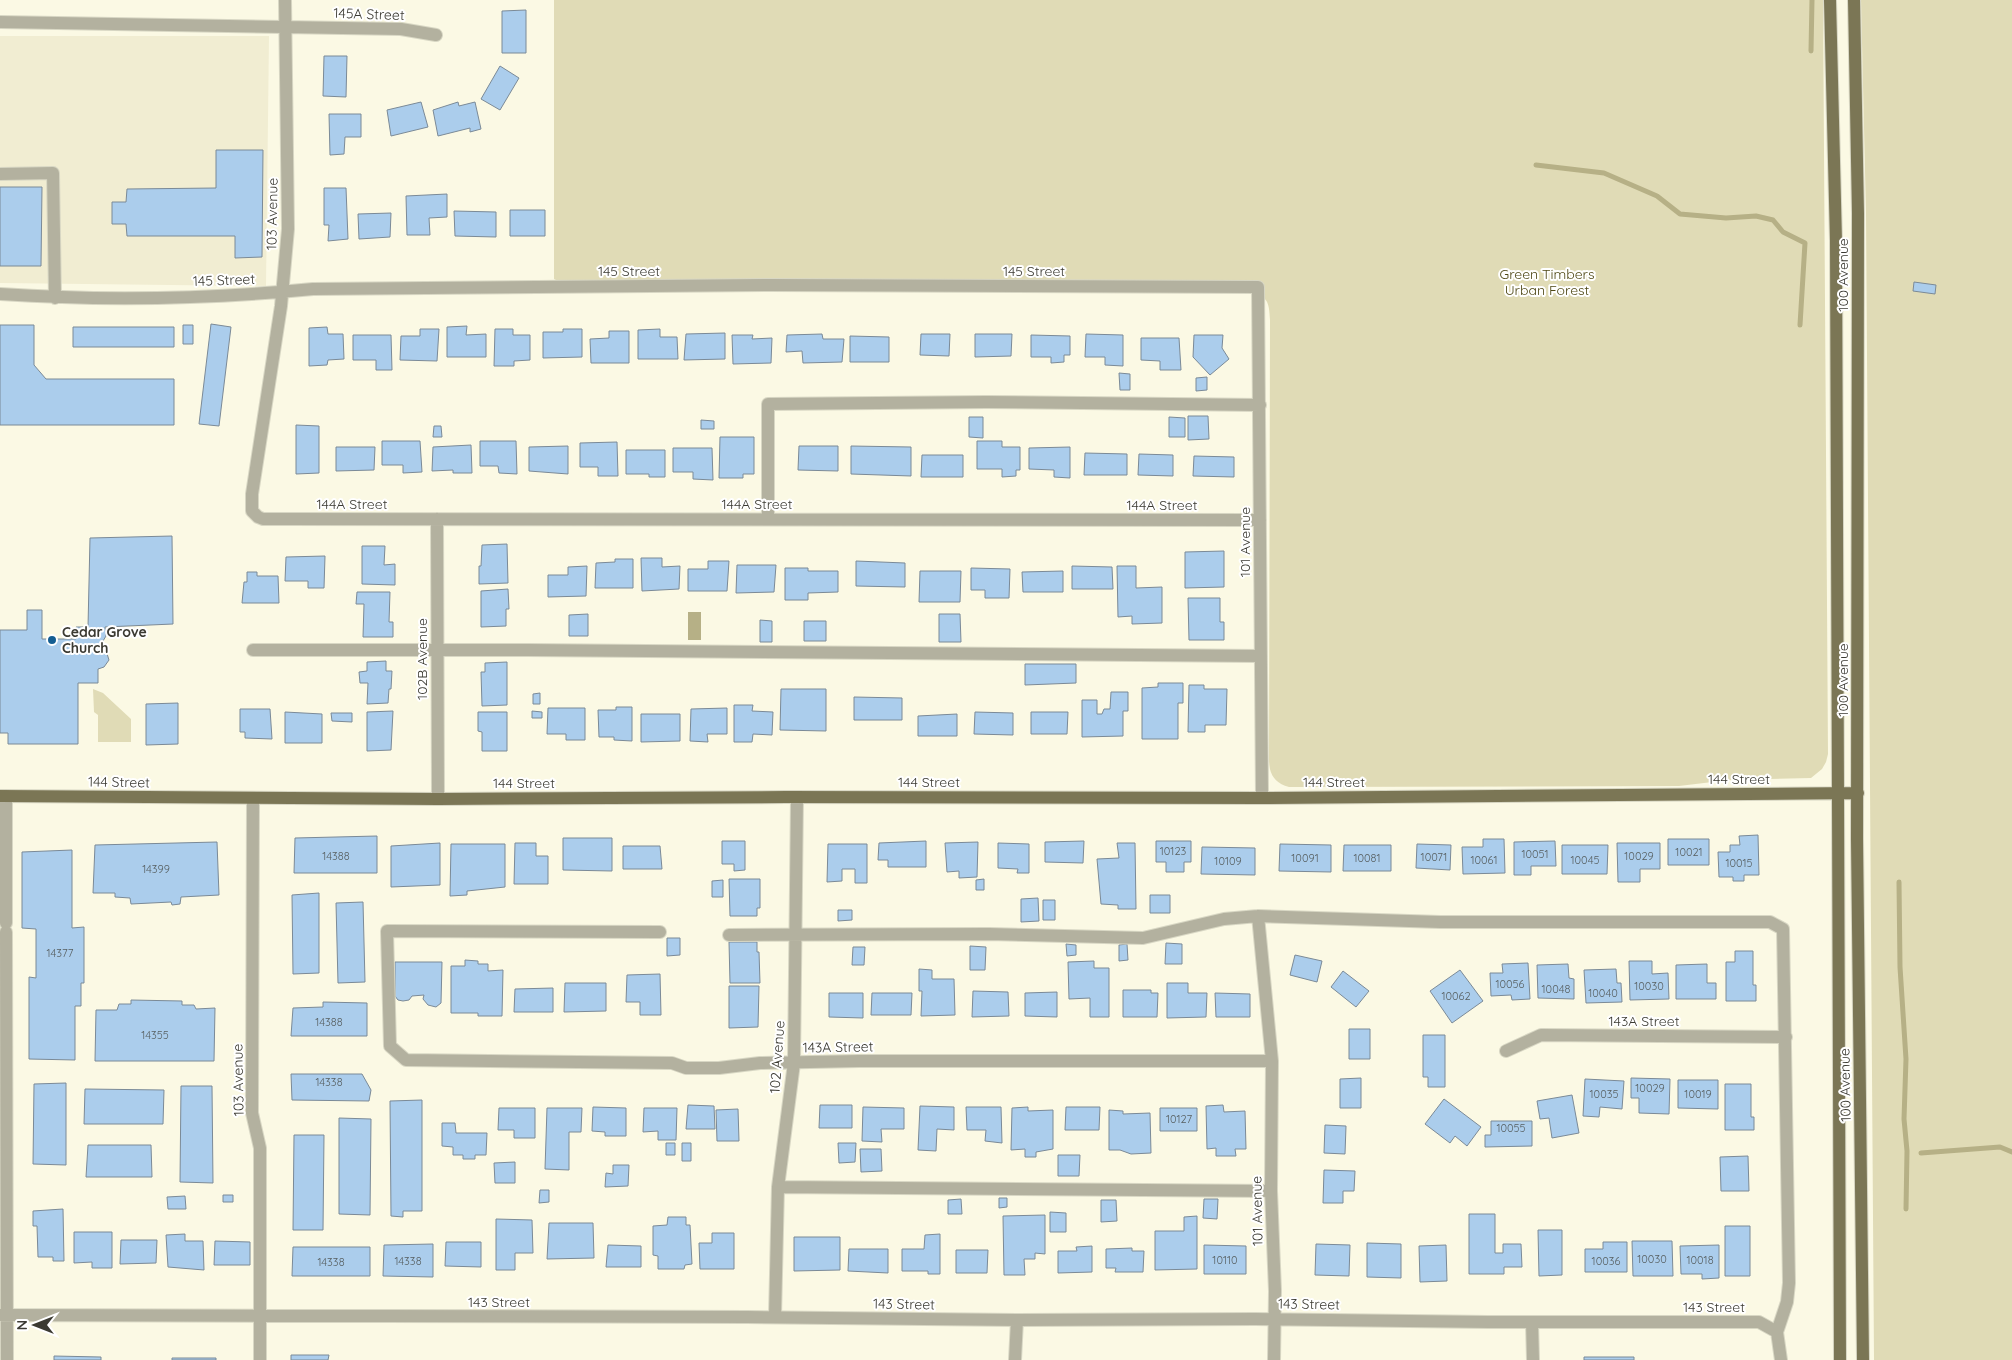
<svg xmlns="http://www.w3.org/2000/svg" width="2012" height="1360" font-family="Quicksand,sans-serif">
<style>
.built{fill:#f1edd2}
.green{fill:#e0dbb6}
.water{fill:#b6b086}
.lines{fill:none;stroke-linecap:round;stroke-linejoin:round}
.stream{stroke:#b6b086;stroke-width:5}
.building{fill:#abcdec;stroke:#7b8a97}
.minor-casing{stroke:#d8d7c4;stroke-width:14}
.major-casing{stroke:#d8d7c4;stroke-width:14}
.minor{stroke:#b3b19f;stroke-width:12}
.major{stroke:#7b7655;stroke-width:12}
.poi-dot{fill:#135d91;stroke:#fff;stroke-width:2}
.labels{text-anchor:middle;stroke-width:4;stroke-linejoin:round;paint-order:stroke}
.number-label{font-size:11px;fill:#575f60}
.street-label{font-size:14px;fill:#3b3a32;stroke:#fff}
.park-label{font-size:14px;fill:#4e4714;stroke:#fff}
.poi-label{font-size:14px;font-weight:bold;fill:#3b3a32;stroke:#fff;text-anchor:start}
</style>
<rect width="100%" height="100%" fill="#fbf9e4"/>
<!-- built -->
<path class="built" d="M0,36h269l-3,250 -266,-3z"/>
<!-- green -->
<path class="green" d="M554,0h1269l5,754 -2,8 -4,7 -11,9 -82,2 -50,6 -390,1c-15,-4 -20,-13 -20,-28l1,-439c-1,-19 -2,-24 -22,-27l-690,-12 -4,-2z
M1861,0h151v1360h-138l-8,-1147z
M93,689l10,4 28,26v23h-33v-27l-4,-3z"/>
<!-- water -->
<path class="water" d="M688,612h13v28h-13z"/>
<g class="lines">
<!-- stream -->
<path class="stream" d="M1811,51l1,-51
M1536,165l68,8 53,23 23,18 46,4 30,-2 17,4 10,12 22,11 -5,82
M1899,882l1,85 6,92 -2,60 3,32 -1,58
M1921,1153l79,-6 12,5"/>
</g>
<!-- building -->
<path class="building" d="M526,10v43h-24v-42z
M324,56h23l-1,41 -23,-1z
M500,66l19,12 -19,32 -19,-11z
M421,102l7,25 -37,9 -4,-26z
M458,102l1,4 16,-4 6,27 -11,3v-4l-32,8 -5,-26z
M329,114h32v23h-16l-1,17 -14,1z
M216,150h47l-1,107 -27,1v-22h-108l-1,-12h-14v-22h14l1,-13 89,-1z
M0,187h42l-1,79h-41z
M324,188h22l2,51 -20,2 1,-16h-5z
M447,194v23l-18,1 1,17h-23l-1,-39z
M510,210h35v26h-35z
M454,211l42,1v25l-41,-1z
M391,213l-1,24 -31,2 -1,-25z
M1914,282l22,3 -1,9 -22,-3z
M211,324l20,3 -12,99 -20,-2z
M0,325h34v40l12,14h128v46h-174z
M183,325h10v19h-10z
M467,326l-1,9 20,-1v23h-39v-30z
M73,327h101v20h-101z
M327,327l1,7h15l1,25 -16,1 -1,5 -18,1v-38z
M420,329h19l-2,32 -37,-1 1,-24h19z
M495,329h18v6h17v25l-16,1v5h-20z
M563,329h19v28l-39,1v-26h20z
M660,329v8h17l1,22h-40v-29z
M609,331h20v32h-38l-1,-24 19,-1z
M725,333v26l-41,1 2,-26z
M822,334l1,5h21l-2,23 -39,1 -1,-12 -16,1 1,-17z
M921,334h29l-1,22 -29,-1z
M975,334h37l-1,22 -36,1z
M1086,334l37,1v31l-18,-1v-8h-20z
M353,335h38l1,35h-16v-10h-23z
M732,335h21l-1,4 20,-1 -1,25 -38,1z
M1031,335l39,1v19h-6v7l-13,1v-6h-20z
M1194,335h29l-1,13 7,11 -19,16 -17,-18z
M850,336l39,1v25h-39z
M1141,338h38l2,32h-21v-9l-19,-1z
M1119,373l11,1v16h-10z
M1207,377v13l-11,1v-13z
M1188,416h20l1,23 -21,1z
M969,417h14v21l-14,-1z
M1169,417l16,1v19h-16z
M701,420l13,1v8h-13z
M296,425l23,1v47l-23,1z
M434,426h7l1,11h-9z
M720,437h34v37h-11v4h-24z
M382,441h38l2,31 -19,1v-8h-21z
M480,441h36l1,33 -18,-1 -1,-7h-18z
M977,441h25v6h18v23h-4v6l-14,1v-8h-25z
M617,442l1,34h-20v-9h-18v-24z
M471,445l1,28h-19v-3l-21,1 1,-24z
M568,446v28l-39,-3v-24z
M799,446h39v25l-40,-1z
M851,446l60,1v29l-60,-2z
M336,447h39l-1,23 -38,1z
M1070,447v31l-16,-1v-7l-25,-1v-21z
M673,448h39l1,32 -20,-1v-7h-20z
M626,450h39v27h-16v-3h-23z
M1085,453l42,1v21h-43z
M1139,454l34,1v21l-35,-1z
M922,455h41v22h-42z
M1194,456l40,1v20l-41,-1z
M172,536l1,88 -68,3 1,9 -3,5 6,19 -5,7 -6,2v14h-20v61h-70v-11h-8v-103h27v-20h15v29h34v-12h12l2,-89z
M507,544l1,39 -29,1v-18h2l1,-21z
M362,546h23l-1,19 11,-1v21l-33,-1z
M1224,551v36l-39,1v-36z
M325,556l-1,32h-16v-7h-23l1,-24z
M641,558h21v9l18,-1 -1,23 -37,2z
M615,559h18v29h-38l1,-25 19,-1z
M708,561h21l-2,30h-39v-22h20z
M856,561l49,2v24l-49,-1z
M737,565h39l-2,27 -38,1z
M587,566l-1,30 -38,1v-22h20v-8z
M1072,566l40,1 1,22h-41z
M1117,566h19v22l26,-1v36l-30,1v-8l-14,1z
M785,568h23v3h30v21l-30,1v7h-23z
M971,568l39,1 -1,29h-24v-8h-14z
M920,571h41l-1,31h-41z
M1063,571v21h-40l-1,-20z
M247,572h10v4h21l1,27h-37l2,-21h3z
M508,589l1,20h-3v17l-25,1v-36z
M357,592h33l-1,30h4v15h-30l1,-33h-8z
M1188,598h32v24h4v18h-35z
M588,614v22h-19v-21z
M939,614h21l1,28h-22z
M760,620l12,1v21h-12z
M804,621h22v20h-22z
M386,661v10h6l-1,18h-2l-1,14 -21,1 1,-21h-8l-1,-11 8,-1v-9z
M507,662v43l-25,1 -1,-34h4v-9z
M1025,664h51v19l-51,2z
M1158,683h25v20h-5v36h-36v-51l16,-1z
M1189,685h15v4h23l-1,36h-21v7h-17z
M781,689h45v42l-46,-1z
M1111,692h17v19h-5v25l-41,1v-37h15v14h5l2,-5h6z
M540,693v11h-7v-10z
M854,697l48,1v22h-48z
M178,703v41l-32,1v-41z
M734,705h19l-1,6 21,1 -1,23 -19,-1 -1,8h-18z
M616,707h16v34l-18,-1v-3h-15l-1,-27h18z
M548,708h37v32h-19v-6h-19z
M727,708v26h-20l1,8 -18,-1 1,-32z
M240,709h30l2,30 -27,-1v-6h-5z
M393,711l-2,39 -24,1v-39z
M532,711l10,1v6h-10z
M285,712l37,2v29h-37z
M478,712h29v39h-25v-19l-4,-1z
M975,712l38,1v22l-39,-1z
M1031,712h37l-1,22h-36z
M331,713h21v9l-20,-1z
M641,714h39v27l-39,1z
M957,714v22h-39v-20z
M1758,835l1,40h-15v6h-11v-4h-14l-1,-25h12v-7h10l-1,-9z
M377,836v37h-83l1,-35z
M563,838h49v33l-49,-1z
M1483,839h21l1,34 -42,1 -1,-27h21z
M1668,839h41v26h-41z
M722,841h23v29l-11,1v-7h-12z
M926,841v26h-38v-7h-10l1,-17z
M1084,841l-1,22 -38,-1v-20z
M1156,841h35v21h-7v10h-18v-10h-10z
M1555,841l1,25h-25v9h-17v-33z
M217,842l2,53 -38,2 -1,7 -8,1 -1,-3 -40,2 -1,-6 -15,-1v-4h-22l2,-48z
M978,842l-1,35 -18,1v-7l-12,1 -2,-29z
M440,843v42l-49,2v-41z
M515,843h21v13h12v28h-34z
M998,843l31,1v29h-12l1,-4 -20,-1z
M1117,843h18l1,66h-18v-4l-17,-1 -4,-45 22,-1z
M1617,843h43v26h-20v13h-22z
M451,844h54v43l-38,4v4l-17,1z
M828,844h39v39h-12v-14h-13v12l-15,1z
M1280,844l51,1v27l-52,-1z
M1417,844l34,1 -1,25 -34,-2z
M1344,845h47v26h-48z
M1562,845h46l-1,29h-45z
M623,846h37l2,23h-39z
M1202,847l53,1v27l-54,-1z
M72,850v78l12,-1v56h-3v23h-6v54l-46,-1v-82l7,1v-49l-14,-1v-76z
M729,879h31v29h-3v8h-27z
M984,879v11h-8v-10z
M723,880v17h-11v-16z
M319,893v80l-26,1 -1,-79z
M1150,895h20v18h-20z
M1038,898l1,23 -18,1v-23z
M1043,900h12v20h-12z
M363,902l2,80 -27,1 -2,-80z
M838,910h14v10l-14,1z
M667,938h13v17l-13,1z
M729,942h28v10h2l1,31h-30z
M1166,943l16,1v20h-17z
M1066,944l10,1v10l-9,1z
M1127,944l1,16 -9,1v-16z
M970,946l16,1 -1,23h-15z
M853,947h12l-1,18h-12z
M1735,951h18v34h3v16h-30v-39h9z
M1295,955l27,6 -5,21 -27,-7z
M465,960l13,1v3h10v7l15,-1 -1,46h-24v-3h-27v-47h14z
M1094,961v7h15v49h-19v-19l-21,1 -1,-37z
M1629,961h23v13l16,-1 1,26 -39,1z
M395,962h47l-1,41 -5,4 -8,-2 -5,-6 1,-4 -12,1 -3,4 -6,1 -5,-1 -3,-4z
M1528,963l2,36 -18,1 -1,-5 -20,1 -1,-23h13l-1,-9z
M1568,964l1,14 5,1v20l-36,-1 -1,-33z
M1707,964v19h9v16h-40v-34z
M919,969l13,1v9h22l1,36 -34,1 1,-25h-3z
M1616,969l1,14h4l1,19 -36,1 -2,-33z
M1460,970l23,31 -31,22 -22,-32z
M1343,971l26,20 -13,16 -25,-20z
M660,974l1,41h-21v-13h-14l1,-27z
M565,983h41v28l-42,1z
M1167,983h21v10h19l-1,24 -39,1z
M729,986h30l-1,41 -29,1z
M553,988v24h-39l1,-23z
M1123,990h28v3h7l-1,24h-34z
M973,991l35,1 1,24 -37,1z
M1057,992v25l-32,-1v-23z
M829,993h34v25l-34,-1z
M872,993h40l-1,22h-40z
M1215,993l35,1v23h-34z
M131,1000l51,1v4h12l2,4 19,-1 -1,53h-119l1,-51h21l2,-6h12z
M323,1002l44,1v33h-76l2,-28 30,-1z
M1349,1029h21v30h-21z
M1423,1035h22v52h-17v-10h-5z
M291,1074h71l9,16 -2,11 -77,-1z
M1361,1078v30h-21v-29z
M1631,1078l39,1 -1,35 -30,-1v-15h-8z
M1585,1079l39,2 -2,28 -22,-2 -1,10 -16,-1z
M1678,1080h40v29l-40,-1z
M66,1083v82l-33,-1 1,-80z
M1725,1084h26v33h3v13h-29z
M181,1086h31l1,97 -33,-1z
M85,1089l79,1 -1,34h-79z
M1572,1095l7,38 -27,5 -3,-20 -9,1 -3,-18z
M1444,1099l37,28 -14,19 -12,-10 -5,7 -25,-19z
M422,1100v111h-19v6l-12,-1 -1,-115z
M688,1105l26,1 1,23h-29z
M820,1105h32v23h-33z
M1223,1105l1,7 21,-1 1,38h-11l1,7h-20v-8l-9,1 -1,-43z
M920,1106l34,1v23l-17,-1 -1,22 -18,-1z
M593,1107l33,1v28h-21v-4l-13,-1z
M863,1107l41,1v21h-23l1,13 -20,-1z
M966,1107h35l1,36 -17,-2 1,-11h-19z
M1028,1107v4l25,-1v39l-17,3v5h-11v-8l-14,1 1,-42z
M1066,1107h34l-1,23h-34z
M499,1108h36v30h-21v-8h-16z
M547,1108h35l-1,24h-12v38l-24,-1z
M644,1108h33l-1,32h-18v-9l-15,1z
M1160,1108h37v23h-37z
M738,1109l1,32h-22l-1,-31z
M1109,1110l14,1v3l27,-1 1,40 -20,1 -11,-4h-11z
M339,1118l32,1 -1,96 -31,-1z
M1491,1121h41v25l-47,1v-12h6z
M442,1123h13l1,10h31l-1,22h-11v4h-12v-4h-10v-8l-11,-1z
M1325,1125l21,1 -1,28 -21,-1z
M294,1135h30l-1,95h-30z
M666,1143h9v12h-9z
M682,1143h9v18h-9z
M838,1143h18l-1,19 -16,1z
M88,1145h63l1,32h-66z
M860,1149h21l1,22 -21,1z
M1058,1155h22l-1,21h-21z
M1748,1156l1,35h-28l-1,-34z
M515,1162v21h-20l-1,-20z
M613,1165h16l-1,21 -23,1 1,-14 7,1z
M1324,1170l31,1 -1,20h-11v12h-20z
M540,1190h9v12l-10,1z
M223,1195h10v7h-10z
M185,1196l1,13h-18l-1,-12z
M999,1198h8v9l-8,1z
M961,1199l1,15h-14v-14z
M1204,1199h14l-1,20 -14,-1z
M1101,1200h15l1,21 -16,1z
M63,1209l1,52h-11v-4h-15l-1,-31h-4v-15z
M1050,1212l16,1v19h-16z
M1469,1214h26v39h8v-9h18l1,23h-18v7h-35z
M1045,1215v39l-10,-1v6h-11l1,16h-21l-1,-59z
M1197,1216v53l-42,1v-39h29v-14z
M668,1217h18v8h4l2,39 -7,1 -1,4h-26v-13l-5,-1v-29l14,-1z
M496,1219l36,1 1,33h-18v17h-19z
M549,1223h44l1,35 -47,1z
M1725,1226h25v50h-25z
M1538,1230h24v45l-23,1z
M74,1232h38v36h-20v-6l-18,1z
M712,1233h22v36h-34l-1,-26h13z
M185,1234v7h18l1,29 -36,-3 -2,-32z
M940,1234v40h-12v-3h-26v-22h22l1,-14z
M794,1237h46v33l-46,1z
M121,1240h36l-1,23 -36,1z
M215,1241l35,1v23h-36z
M1632,1241h40l1,35h-40z
M446,1242h35v25l-36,-1z
M1603,1242h24v30h-42v-23h18z
M1367,1243l34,1v34l-34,-1z
M433,1244v33l-50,-1 1,-31z
M1316,1244l34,1 -1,31 -34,-1z
M608,1245l33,1v21h-35z
M1204,1245l42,1v28h-42z
M1446,1245l1,36 -27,1 -1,-36z
M1719,1245v33l-17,1v-5h-21l-1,-28z
M1092,1246v26l-34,1v-22h19l-1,-4z
M293,1247h77v29h-78z
M1132,1248v3h12l-1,21h-28l1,-4h-10v-19z
M849,1249h39v24l-40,-2z
M956,1250h32l-1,23h-31z
M291,1355h38l-1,5h-37z
M54,1356l47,1v3h-47z
M1584,1357h50v3h-50z
M172,1358h44v2h-44z"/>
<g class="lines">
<!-- minor casing -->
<g class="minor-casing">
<path id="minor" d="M285,0l3,229 -7,77 -29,188v17l6,6 5,2h14l983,1
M0,22l401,7 35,6
M0,174l53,-1 2,125
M0,294c104,7 209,5 313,-5l459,-4 486,2 4,511
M437,519l1,280
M768,519v-115l218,-2 274,3
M253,650h275l733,6
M253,798l-1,315 8,35v212
M6,923v-127
M6,932l1,428
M660,932l-273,-1 3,115 16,14 266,3 14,5h33l41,-5 99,-2h413
M729,935l260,-1 154,4 81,-19 34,-3
M1506,1051l35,-16 245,2
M778,1187l493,4
M0,1315l747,2 270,3 238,-1 233,3h271l18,10 4,28
M775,1317l3,-130 16,-124 3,-266
M1532,1322l1,38
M1015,1360l2,-40
M1274,1360l1,-69 -4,-100 1,-130 -14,-145 182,6h330l13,7 6,354 -2,19 -10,30"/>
</g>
<!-- major casing -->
<g class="major-casing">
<path id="major" d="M1830,0l6,241 4,1119
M1854,0l4,213 -1,626 6,521
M0,796l438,3 348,-2 476,1 596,-5"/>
</g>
<!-- minor -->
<use href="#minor" class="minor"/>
<!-- major -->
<use href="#major" class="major"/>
</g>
<!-- markers -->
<circle class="poi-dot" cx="52" cy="640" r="5"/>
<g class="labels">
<!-- number labels -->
<g class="number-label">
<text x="1173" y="855">10123</text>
<text x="1689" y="856">10021</text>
<text x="1535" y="858">10051</text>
<text x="336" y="860">14388</text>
<text x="1639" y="860">10029</text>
<text x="1434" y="861">10071</text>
<text x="1305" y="862">10091</text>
<text x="1367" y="862">10081</text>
<text x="1484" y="864">10061</text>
<text x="1585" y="864">10045</text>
<text x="1228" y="865">10109</text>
<text x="1739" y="867">10015</text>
<text x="156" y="873">14399</text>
<text x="60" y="957">14377</text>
<text x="1510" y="988">10056</text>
<text x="1649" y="990">10030</text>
<text x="1556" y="993">10048</text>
<text x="1603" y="997">10040</text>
<text x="1456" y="1000">10062</text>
<text x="329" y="1026">14388</text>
<text x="155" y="1039">14355</text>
<text x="329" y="1086">14338</text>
<text x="1650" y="1092">10029</text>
<text x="1604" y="1098">10035</text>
<text x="1698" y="1098">10019</text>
<text x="1179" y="1123">10127</text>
<text x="1511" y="1132">10055</text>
<text x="1652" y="1263">10030</text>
<text x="1225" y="1264">10110</text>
<text x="1700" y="1264">10018</text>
<text x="408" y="1265">14338</text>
<text x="1606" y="1265">10036</text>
<text x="331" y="1266">14338</text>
</g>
<!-- street labels -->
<g class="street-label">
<text transform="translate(369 14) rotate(2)" y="5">145A Street</text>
<text transform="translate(272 214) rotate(-89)" y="5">103 Avenue</text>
<text x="629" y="276">145 Street</text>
<text x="1034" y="276">145 Street</text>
<text transform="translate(1843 275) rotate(-90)" y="5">100 Avenue</text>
<text transform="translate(224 280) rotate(-2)" y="5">145 Street</text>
<text x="352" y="509">144A Street</text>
<text x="757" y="509">144A Street</text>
<text x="1162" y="510">144A Street</text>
<text transform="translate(1245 542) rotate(-90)" y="5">101 Avenue</text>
<text transform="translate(422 659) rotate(-90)" y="5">102B Avenue</text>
<text transform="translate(1843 680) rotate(-90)" y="5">100 Avenue</text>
<text x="1739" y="784">144 Street</text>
<text transform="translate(119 782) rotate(1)" y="5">144 Street</text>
<text x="929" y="787">144 Street</text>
<text x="1334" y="787">144 Street</text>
<text x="524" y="788">144 Street</text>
<text x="1644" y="1026">143A Street</text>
<text transform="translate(838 1047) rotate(-1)" y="5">143A Street</text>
<text transform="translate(777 1057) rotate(-86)" y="5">102 Avenue</text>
<text transform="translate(238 1080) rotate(-91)" y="5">103 Avenue</text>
<text transform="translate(1845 1085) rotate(-91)" y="5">100 Avenue</text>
<text transform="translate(1257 1211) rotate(-91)" y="5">101 Avenue</text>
<text x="499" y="1307">143 Street</text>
<text transform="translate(904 1304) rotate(1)" y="5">143 Street</text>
<text transform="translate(1309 1304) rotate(1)" y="5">143 Street</text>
<text x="1714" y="1312">143 Street</text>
</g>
<!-- park labels -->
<g class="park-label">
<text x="1547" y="279">Green Timbers<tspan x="1547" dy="16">Urban Forest</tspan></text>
</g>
<!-- poi labels -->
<g class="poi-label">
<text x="62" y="637">Cedar Grove<tspan x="62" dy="16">Church</tspan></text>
</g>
</g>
<!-- north arrow -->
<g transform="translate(35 1325) rotate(270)" stroke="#ffffff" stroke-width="4" paint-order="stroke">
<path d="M0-4L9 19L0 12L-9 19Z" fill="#3b3a32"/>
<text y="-8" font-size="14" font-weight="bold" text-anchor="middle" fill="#3b3a32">N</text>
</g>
</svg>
